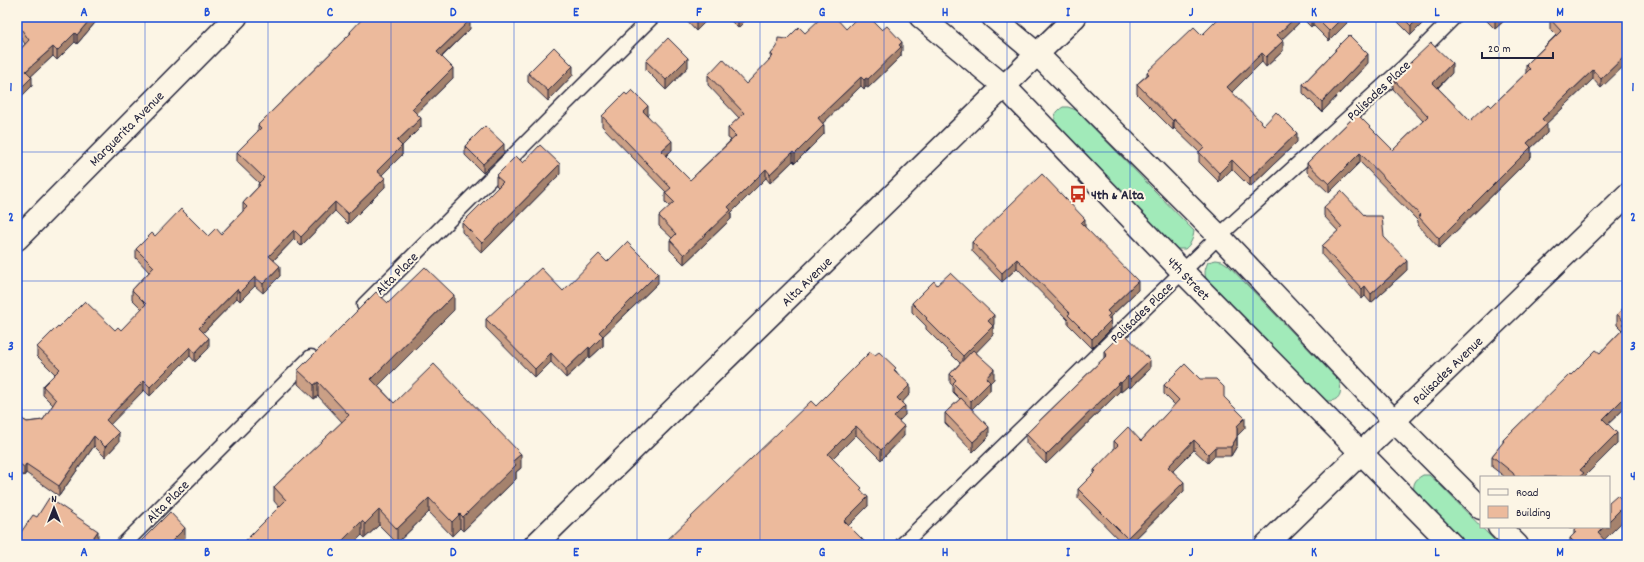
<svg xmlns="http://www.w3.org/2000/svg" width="1644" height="562" font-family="Dekko,sans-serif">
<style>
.grass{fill:#a1eab9;stroke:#62867a}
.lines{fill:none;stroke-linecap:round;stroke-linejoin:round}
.lane-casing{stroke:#22223b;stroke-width:17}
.street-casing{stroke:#22223b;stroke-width:25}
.secondary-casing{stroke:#22223b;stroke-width:25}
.lane{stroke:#fcf5e5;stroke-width:14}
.street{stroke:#fcf5e5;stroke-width:22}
.secondary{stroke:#fcf5e5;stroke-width:22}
.wall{fill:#cba086;stroke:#22223b}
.shaded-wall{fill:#a5826d;stroke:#22223b}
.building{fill:#ecba9c;stroke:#22223b}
.grid{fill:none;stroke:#1d4ed8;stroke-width:1;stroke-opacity:0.55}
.labels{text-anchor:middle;stroke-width:4;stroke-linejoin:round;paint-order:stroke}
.street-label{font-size:14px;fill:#22223b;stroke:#fcf5e5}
.poi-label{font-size:14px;font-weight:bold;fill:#22223b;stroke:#fcf5e5;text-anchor:start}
.neatline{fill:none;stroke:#1d4ed8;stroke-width:1.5}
.grid-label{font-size:13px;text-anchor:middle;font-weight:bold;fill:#1d4ed8}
</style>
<rect width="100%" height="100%" fill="#fcf5e5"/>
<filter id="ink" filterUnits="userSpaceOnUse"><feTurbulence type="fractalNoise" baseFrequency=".025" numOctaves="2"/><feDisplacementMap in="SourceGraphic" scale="8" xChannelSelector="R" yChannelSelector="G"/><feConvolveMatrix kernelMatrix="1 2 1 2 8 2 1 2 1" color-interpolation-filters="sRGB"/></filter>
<g filter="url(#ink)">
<!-- grass -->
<path class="grass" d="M1063,107h5l8,3 118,121c-1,8 -3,13 -9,18h-8l-121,-123c-3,-9 -1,-14 7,-19z
M1216,260l6,1 6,4 111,116c4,11 1,21 -13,20l-118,-118c-4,-8 -4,-12 0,-21z
M1423,475h6l7,6 63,64h-36l-48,-50c-3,-10 -1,-15 8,-20z"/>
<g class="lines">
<!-- lane casing -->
<g class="lane-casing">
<path id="lane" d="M364,305l288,-288
M123,545l188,-188
M902,545l317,-309 185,-169 50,-50"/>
</g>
<!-- street casing -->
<g class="street-casing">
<path id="street" d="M17,239l219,-222
M535,545l540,-528
M1266,545l361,-350"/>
</g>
<!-- secondary casing -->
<g class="secondary-casing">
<path id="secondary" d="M921,17l84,70 178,185 269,273
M993,17l44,37 182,182 175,185 87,87
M1499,527l18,18"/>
</g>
<!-- lane -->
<use href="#lane" class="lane"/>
<!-- street -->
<use href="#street" class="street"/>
<!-- secondary -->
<use href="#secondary" class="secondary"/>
</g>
<!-- wall -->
<path class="wall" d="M17,17h83l-23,27 -2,-2 -18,18 -4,-4 -22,20 1,10 -15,15v-48l8,-9 -6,-9 -2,-7z
M683,17h27l-14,14z
M727,17h22l-11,11z
M1220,17h133l-24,24 -16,-16 -2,2 -8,-8 -22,21 2,11 -17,16 -4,-5 -31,30 33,33 33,17 -47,45 -18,-18 -13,13 -20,-20v-10l-25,-24 -1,2 -36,-36v-10l10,-9v-3l55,-37z
M1393,17h36l-18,18z
M1483,17h25l-13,12z
M1627,17l-26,71 -8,-9 -47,45 1,9 -16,15v9l-92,91 -21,-23v-4l-58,-59 -31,31 -22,-21v-9l50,-49 36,36 30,-29 -30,-32v-10l59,-6 -14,15 32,33 21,-14 35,-34v-8l30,-30 -6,-6v-10z
M470,29l-28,28 11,21 -36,35 4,14 -19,19v9l-20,20 3,12 -37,37 -13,-13 -34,35 -7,-7 -20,21 6,16 -17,17 -8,-7 -15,15 -3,-3 -34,35 6,15 -14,14 -5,-6 -40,40 -6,-6 -34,34 9,18 -14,15 -11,-11 -35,50 -33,-23 -2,3 -7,-4v-56l10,6 16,-2 10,-15 -10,-10v-9l12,-12 -18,-18v-9l22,-20 62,3 21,-21 -10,-10v-9l17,-18 -13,-14v-9l19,-13h53l13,-2 22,-23v-8l15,-16v-3l1,-1 -22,-21v-10l21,-21v-6l92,-91v-2z
M846,29l56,22 -1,1v4l-33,32 -2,-1 -2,2 -3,-3 -38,37 1,11 -29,29 -2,-2 -23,22 -4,-5 -35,35v6l-47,45 -14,-14v-10l2,-2 -13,-12v-10l11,-9 -5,-5v-9l1,-1 -64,-66v-10l25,-21 21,20h-1l25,35 -6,6 24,24 41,-40 -3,-2v-10l11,-10 -31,-33v-10l38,9 25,-25v-5l16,-15 18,-6z
M1335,49l33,14 -46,49 -19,-19v-9l32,-33z
M646,61l42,6 -22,23 -20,-20z
M528,73l45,2 -25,26 -20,-19z
M465,146l39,7 -21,20 -18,-18z
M523,163l37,11 -78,79 -20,-21v-9l36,-36 -2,-2v-9z
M1324,207l60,30 23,33 -36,33 -6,-7 -3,3 -40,-44v-9l16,-15 -14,-15z
M1085,228l53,62 -28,27 1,12 -19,19 -24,-24v-4l-51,-52 -15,14 -30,-31v-9z
M607,262l51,21 -55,53v10l-13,12 -1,-1 -23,21 -15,-16 -16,16 -49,-50v-9l77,-28z
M937,285l57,39 -1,2v9l-17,17 18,27 -4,4v8l-18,18 17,27 -16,16 -28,-29v-10l15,-14 -7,-7v-6l-3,-3v-9l10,-11 -34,-34v-3l-14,-14v-9z
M388,303l66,7 -76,76 16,17 127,65 -5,4v7l-53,52 -3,-3 -8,8 -23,-24 -32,31 -18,-18 -14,13 -3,-3 -121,10 38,-38 -5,-6v-14l68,-65 -24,-26 -4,3 -16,-15v-14z
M1627,305v101l-19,18 9,20 -33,33h-79l-13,-10v-11l11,-13v-3l68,-65 29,-22 22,-23 -5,-5v-11z
M1104,351l46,18 -20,19 -2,-2 -7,6 -1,-1 -74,73 -20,-21v-9l78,-76z
M875,355l21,16 14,23 -9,9 4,12 -6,6 5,15 -23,24 -25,-25 -24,23 30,33 6,15 -19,19 -187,20 154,-139z
M1164,385l60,12 21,31 -8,8v10l-6,10h-16l-7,7 -14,-13 -21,21 11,20 -55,54h-5l-46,-47v-9l16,-16v-3l20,-20v-9h27l34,-36 -11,-11z
M1627,486v15l-1,-1v-13z
M1626,518l-22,22 5,5h-39v-7l4,-4v-4l1,-1 -6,-2h40z"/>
<!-- shaded-wall -->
<path class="shaded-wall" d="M92,17h8l-23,27v-9z
M701,17h9l-14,14v-10z
M740,17h9l-11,11v-9z
M1296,17h7v2l-26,25v-9z
M1312,17h1v8l-2,2v-9z
M1343,17h10l-24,24v-10z
M1419,17h10l-18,18v-9z
M1498,17h10l-13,12v-9z
M470,20v9l-33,32v-9z
M75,33v9l-18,18v-9z
M1283,41v10l-17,16v-10z
M902,42v9l-1,1v4l-33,32v-9z
M53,47v9l-27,25v-10z
M1262,53v9l-35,35v-10z
M1368,54v9l-46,49v-10z
M1627,54v9l-26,25v-9z
M688,58v9l-22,23v-10z
M1452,63v10l-19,19v-9z
M573,66v9l-25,26v-10z
M453,68v10l-41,40v-9z
M1593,70v9l-51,49v-9z
M32,77v9l-15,15v-9z
M861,77v9l-43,42v-10z
M866,78v9l-2,2v-9z
M648,106v9l-5,5v-9z
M421,118v9l-24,24v-10z
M1174,119v9l-1,2v-9z
M1547,124v9l-16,15v9l-92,91v-9l88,-96z
M824,125v9l-29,29v-9z
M1297,133v9l-47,45v-9z
M672,141v9l-11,10v-9z
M504,144v9l-21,20v-9z
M402,146v9l-25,25v-9z
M793,152v9l-23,22v-9z
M1360,153v9l-31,31v-9z
M1232,160v9l-13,13v-9z
M560,164v10l-78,79v-10z
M766,169v9l-35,35v6l-47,45v-9l44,-48z
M385,178v9l-37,37v-10z
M335,202v9l-34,35v-9z
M1085,219v9l-4,-5z
M294,230v9l-25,26v-9z
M1017,259v9l-15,14v-9z
M1407,261v9l-36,33v-9z
M280,266v10l-17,17v-9z
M658,273v10l-55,53v10l-13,12v-9l9,-17z
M255,277v9l-15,15v-9z
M1138,281v9l-28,27 1,12 -19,19v-9l15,-28z
M1365,286v10l-3,3v-10z
M237,289v9l-38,39v-9z
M454,295v15l-83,83v-14z
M994,315v9l-6,6v-9z
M993,326v9l-30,31v-10z
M209,338v10l-14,14v-9z
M190,347v9l-40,40v-9z
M589,347v10l-23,21v-9z
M551,353v9l-16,16v-9z
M1150,360v9l-20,19v-9z
M994,369v10l-4,4v8l-19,19v-9l15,-23z
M1128,376v10l-7,6v-9z
M144,381v9l-38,39v-9z
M318,382v14l-4,3v-14z
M1120,382v9l-74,73v-9z
M910,385v9l-13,14v-10z
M1627,395v11l-24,23v-10z
M905,406v9l-11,11v-9z
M1245,418v10l-8,8v-10z
M856,426v9l-28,28v-9z
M904,426v10l-23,24v-10z
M989,427v9l-16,16v-10z
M119,433v9l-14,15v-10z
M1617,433v11l-33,33h-5l1,-7z
M94,436v10l-35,50v-10z
M1237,437v9l-6,10v-9z
M1194,440v10l-26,26v-9z
M1215,447v9l-7,7v-9z
M521,454v14l-5,4v7l-53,52v-14l50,-56z
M26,464v9l-2,3v-9z
M1184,482v9l-55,54h-2v-7z
M868,497v9l-24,24v-9z
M429,498v14l-32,31v-14z
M1626,504v14l-27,27 -1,-12 6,-6h5v-6z
M379,510v15l-14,13v-14z
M460,514v14l-8,8v-14z
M362,521v14l-10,10h-14z
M185,528v10l-7,7h-10z
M98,531v9l-3,5h-7z"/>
<!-- building -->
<path class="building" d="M17,17h75l-15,18 -2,-2 -18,18 -4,-4 -27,24 6,6 -15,15v-39l12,-13 -10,-14z
M364,17h103l3,3 -33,32 16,16 -41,41 9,9 -24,23 5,5 -25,25 8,7 -37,36 -13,-12 -34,35 -7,-7 -25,26 11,10 -17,18 -8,-7 -15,15 -3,-3 -38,39 10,10 -14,15 -5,-6 -40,40 -6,-6 -38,39 13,13 -14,14 -11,-11 -35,50 -33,-22 -2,3 -7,-5v-46l10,6 16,-2 13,-20 -13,-14 17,-17 -23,-22 21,-21 1,1 26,-26 30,29 3,-3 3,3 25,-26 -14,-14 22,-23 -18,-18 16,-16 3,3 26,-27 27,27 8,-8 5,6 26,-27 -4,-4 17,-18 -2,-1 6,-6 -27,-26 24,-24 -3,-3 93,-92 -1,-1z
M692,17h9l-5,4z
M822,17h13l11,12 12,-12h11l13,13 5,-4 15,16 -3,3 2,2 -33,32 -2,-1 -2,2 -3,-3 -43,41 6,7 -29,29 -2,-2 -23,22 -4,-5 -38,38 3,3 -47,45 -14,-15 6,-6 -17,-18 15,-14 -9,-9 6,-5 -69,-72 23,-23 2,2 5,-5 16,16 -5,5 29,30 -11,10 29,29 46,-44 -8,-8 16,-15 -36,-38 15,-16 23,25 27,-28 -2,-2 6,-7 1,-9 9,1 12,-12 6,6z
M1220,17h76l-19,18 6,6 -17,16 -4,-4 -35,34 37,38 12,-13 21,21 -47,45 -18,-18 -13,13 -20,-21 5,-5 -30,-28 -1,2 -36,-37 12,-10 -2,-2 47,-45 8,8z
M1315,17h28l-14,14z
M1402,17h17l-8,9z
M1492,17h6l-3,3z
M1552,17h75v37l-26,25 -8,-9 -51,49 5,5 -20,19 4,4 -92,92 -21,-23h3l-61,-63 -31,31 -22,-21 50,-49 36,36 35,-34 -35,-37 38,-36 21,20 -19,20 37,38 18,-17 3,3 39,-38 -4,-4 35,-34 -11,-12z
M1349,35l19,19 -46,48 -19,-18 33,-34 -1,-1z
M668,38l20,20 -22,22 -20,-19z
M554,47l19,19 -25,25 -20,-18z
M485,126l19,18 -21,20 -18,-18z
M540,145l20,19 -78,79 -20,-20 41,-41 -7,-6 20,-20 7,7z
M1042,174l43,45 -4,4 57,58 -31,30 3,3 -3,3 4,3 -19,19 -24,-24 2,-2 -53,-54 -15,14 -30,-31z
M1341,191l24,25h17l2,21 23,24 -36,33 -6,-8 -3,3 -40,-43 20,-19 -18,-20z
M627,242l31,31 -59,59 4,4 -13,13 -1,-2 -23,22 -15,-16 -16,16 -49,-50 55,-51 22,23 36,-37 8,8z
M425,267l29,28 -83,84 23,24 40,-39 87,90 -8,7 3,4 -53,52 -3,-3 -8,8 -23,-24 -32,31 -18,-19 -14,14 -3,-3 -24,24h-103l3,-3 3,3 45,-45 -12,-13 75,-72 -31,-33 -4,3 -16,-15 78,-78 12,11z
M950,273l44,42 -6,6 5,5 -30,30 -37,-37 1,-1 -15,-15 22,-22 3,4z
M1627,305v90l-24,24 14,14 -37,37 4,3 -5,4h-64l-2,-4 -21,-17 12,-15 -1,-1 67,-66 1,1 25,-25 4,3 25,-26 -3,-3 2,-2 -7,-8z
M1123,332l27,28 -20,19 -2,-3 -7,7 -1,-1 -74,73 -20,-21 81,-79 -3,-4z
M973,350l21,19 -8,9 4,4 -19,19 -18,-18 3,-3 -6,-6z
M870,352l5,3 4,-3 17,16 -2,2 16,15 -13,13 8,8 -11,11 10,9 -23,24 -25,-24 -28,28 34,34 -2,2 8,7 -24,24 24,24h-206l149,-144 5,5z
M1185,364l15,15h16l8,8v10l21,21 -8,8v11l-6,10h-16l-7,7 -14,-14 -26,27 16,15 -57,56 -49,-49 18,-18 -2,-1 24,-25 -4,-4 14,-14 13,14 38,-41 -15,-15z
M961,398l28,29 -16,15 -28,-29z
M1617,495l9,9 -17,17v-19z
M49,498l49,33 -10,14h-71v-7l16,-23 4,2z
M170,512l15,16 -17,17h-31z
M1577,527h27l-6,6 11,12h-32l-7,-7 6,-6 -2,-2z"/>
</g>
<!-- grid -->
<path class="grid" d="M145,17v528M268,17v528M391,17v528M514,17v528M637,17v528M760,17v528M884,17v528M1007,17v528M1130,17v528M1253,17v528M1376,17v528M1499,17v460M17,152h1610M17,281h1610M17,410h1610M1499,527v18"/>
<!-- icons -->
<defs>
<g id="bus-bare" transform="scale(1.38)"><path d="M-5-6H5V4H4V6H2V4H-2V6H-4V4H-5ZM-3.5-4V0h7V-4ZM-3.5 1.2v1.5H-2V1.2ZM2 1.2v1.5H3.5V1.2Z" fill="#c8321e" stroke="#fcf5e5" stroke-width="2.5" paint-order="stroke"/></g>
</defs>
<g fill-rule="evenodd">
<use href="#bus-bare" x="1078" y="194"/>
</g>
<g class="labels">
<!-- street labels -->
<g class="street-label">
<text transform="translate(1378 90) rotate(-43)" y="5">Palisades Place</text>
<text transform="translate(126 128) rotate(-45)" y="5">Marguerita Avenue</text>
<text transform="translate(396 273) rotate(-45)" y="5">Alta Place</text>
<text transform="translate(1189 278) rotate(46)" y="5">4th Street</text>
<text transform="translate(806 281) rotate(-44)" y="5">Alta Avenue</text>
<text transform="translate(1141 312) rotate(-44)" y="5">Palisades Place</text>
<text transform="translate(1447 370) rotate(-44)" y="5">Palisades Avenue</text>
<text transform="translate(167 501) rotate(-45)" y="5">Alta Place</text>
</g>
<!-- poi labels -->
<g class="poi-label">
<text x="1091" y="199">4th &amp; Alta</text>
</g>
</g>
<!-- margin -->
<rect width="1644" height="562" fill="none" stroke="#fcf5e5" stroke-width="44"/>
<!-- legend -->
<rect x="1480" y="476" width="130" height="52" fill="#fcf5e5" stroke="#a5a1a1"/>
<rect x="1488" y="489" width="20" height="6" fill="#fcf5e5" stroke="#a5a1a1"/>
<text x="1516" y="496" font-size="12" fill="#22223b">Road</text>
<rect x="1488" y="506" width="20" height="12" fill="#ecba9c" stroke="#a5a1a1"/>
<text x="1516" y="516" font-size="12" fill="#22223b">Building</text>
<!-- north arrow -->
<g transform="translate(54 508)" stroke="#fcf5e5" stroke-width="3" paint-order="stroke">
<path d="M0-3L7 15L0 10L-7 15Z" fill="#22223b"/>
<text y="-6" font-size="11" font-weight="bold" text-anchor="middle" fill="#22223b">N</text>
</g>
<!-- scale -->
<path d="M1482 52v6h71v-6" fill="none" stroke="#22223b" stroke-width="2"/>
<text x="1488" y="52" font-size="12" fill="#22223b" stroke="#fcf5e5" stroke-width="3" paint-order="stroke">20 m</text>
<rect x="22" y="22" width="1600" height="518" class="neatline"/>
<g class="grid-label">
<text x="84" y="16">A</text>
<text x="207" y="16">B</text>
<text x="330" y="16">C</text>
<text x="453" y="16">D</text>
<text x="576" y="16">E</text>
<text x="699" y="16">F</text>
<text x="822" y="16">G</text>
<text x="945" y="16">H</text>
<text x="1068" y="16">I</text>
<text x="1191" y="16">J</text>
<text x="1314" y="16">K</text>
<text x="1437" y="16">L</text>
<text x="1560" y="16">M</text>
<text x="11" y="91">1</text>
<text x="1633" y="91">1</text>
<text x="11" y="221">2</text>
<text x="1633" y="221">2</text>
<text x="11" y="350">3</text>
<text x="1633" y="350">3</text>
<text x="11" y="480">4</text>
<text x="1633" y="480">4</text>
<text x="84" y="556">A</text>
<text x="207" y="556">B</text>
<text x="330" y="556">C</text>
<text x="453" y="556">D</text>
<text x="576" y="556">E</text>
<text x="699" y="556">F</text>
<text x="822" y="556">G</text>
<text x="945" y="556">H</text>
<text x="1068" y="556">I</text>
<text x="1191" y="556">J</text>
<text x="1314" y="556">K</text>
<text x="1437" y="556">L</text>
<text x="1560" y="556">M</text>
</g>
</svg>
